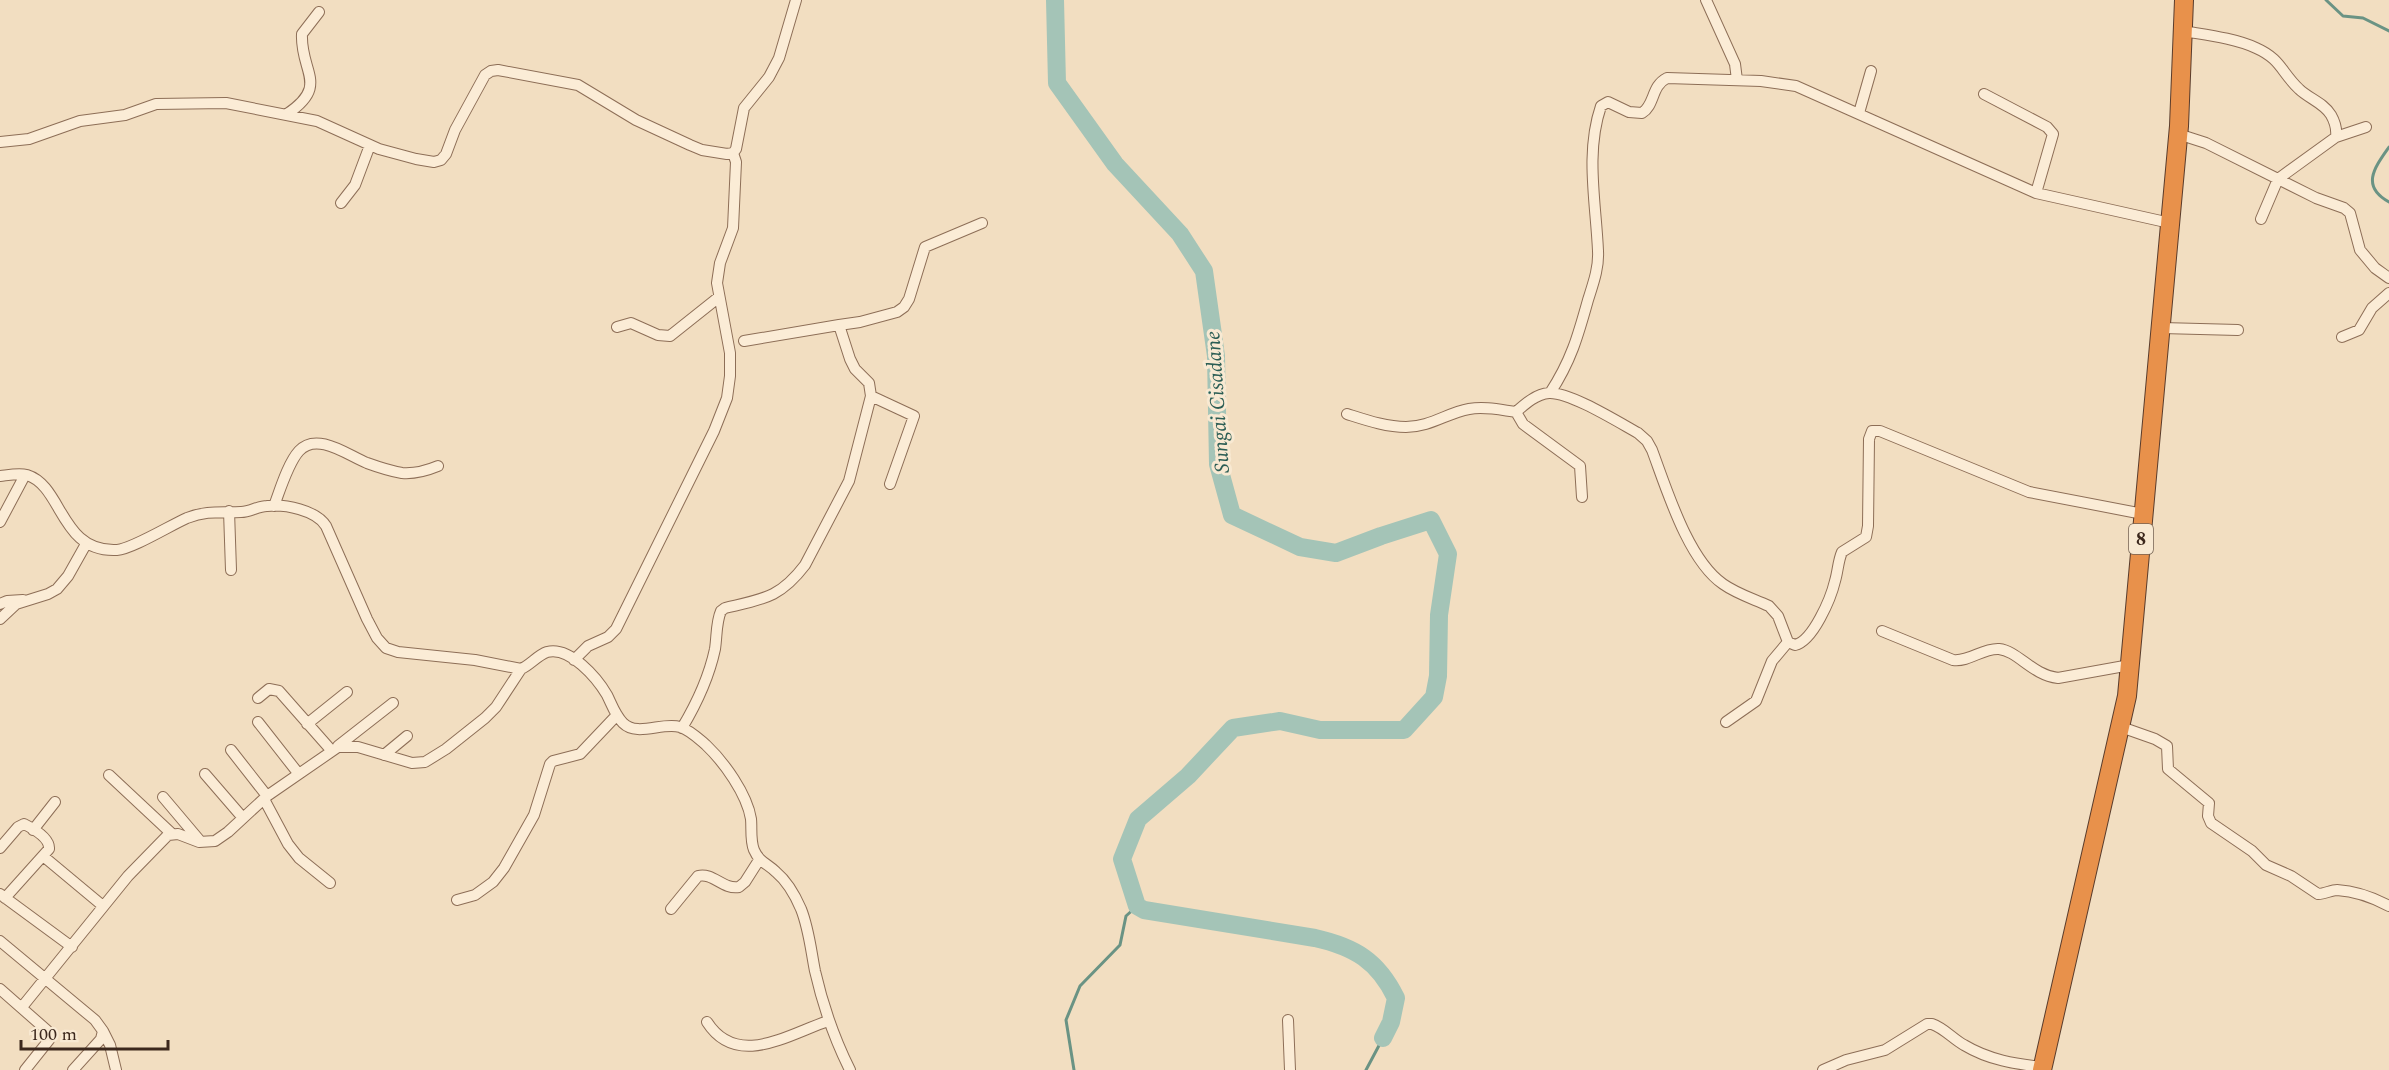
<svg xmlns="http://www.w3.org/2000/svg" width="2389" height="1070" font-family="Spectral,serif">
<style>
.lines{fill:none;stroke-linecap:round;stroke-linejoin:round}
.stream{stroke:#6a9384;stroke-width:3}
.river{stroke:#a4c4b7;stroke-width:18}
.street-casing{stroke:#8d6e57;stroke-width:12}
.highway-casing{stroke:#5a3c2c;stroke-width:20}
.street{stroke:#fbecd6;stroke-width:10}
.highway{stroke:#e8914b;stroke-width:18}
.labels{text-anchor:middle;stroke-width:6;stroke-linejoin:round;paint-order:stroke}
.shield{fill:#f8e9d2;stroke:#746253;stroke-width:1.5}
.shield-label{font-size:18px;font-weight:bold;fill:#3c281d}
.water-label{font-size:21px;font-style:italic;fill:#2b5d54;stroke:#f8e9d2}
</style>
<rect width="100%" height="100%" fill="#f2dec1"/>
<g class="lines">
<!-- stream -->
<path class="stream" d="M2326,0l17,16 20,2 26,13
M2389,147c-14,20 -29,39 0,55
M1074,1070l-8,-50 14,-34 40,-41 6,-29 11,-10
M1366,1070l17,-32"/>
<!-- river -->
<path class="river" d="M1055,0l2,83 58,81 65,70 24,37 12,85 2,108 14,51 68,32 36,6 45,-17 50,-16 17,34 -9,61 -1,61 -4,21 -30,33h-84l-40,-9 -47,7 -45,48 -50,43 -16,40 15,47 7,4 171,28c40,9 63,23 81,60l-5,24 -8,16"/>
<!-- street casing -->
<g class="street-casing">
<path id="street" d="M1706,0l29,64 2,16
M2183,31c23,4 51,7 73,17 25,11 25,24 43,41 9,9 25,14 32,26 4,7 6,14 5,22
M1984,94l63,33 6,7 -17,59
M1859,113l12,-42
M287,114c43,-29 13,-42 15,-80l17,-22
M2178,134l28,9 110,55 28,10 6,5 10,37 15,18 14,10
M0,142l29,-3 51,-18 45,-6 31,-11 70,-1 91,18 62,28 37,10 18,3 7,-2 5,-6 9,-24 30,-55 6,-4 7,-1 80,15 58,35 54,25 12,5 25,4 6,-1 3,-4 8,-41 25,-31 10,-19 17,-58
M341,203l14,-18 15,-40
M2261,219l17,-40 58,-42 30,-10
M617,327l14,-4 27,12 12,1 49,-39
M2162,328l76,2
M2342,337l17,-7 13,-22 17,-15
M744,341l95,-16
M1550,393c21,-32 28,-57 38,-93 5,-16 11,-32 10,-49 -2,-48 -13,-98 3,-145l7,-4 21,10 13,1c13,-8 9,-27 25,-35l94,3 35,5 240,107 134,30
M871,396l43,20 -24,68
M1516,412l7,12 57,42 2,31
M1347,414c19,6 39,13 59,13 24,0 41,-14 63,-18 16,-3 32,1 47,3 9,-8 20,-18 33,-19 21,-1 69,29 89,40l9,8 5,9c15,40 36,110 71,134 14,10 31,15 46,22l9,10 10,26 7,3c18,-4 36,-47 40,-64 3,-10 3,-20 7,-29l24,-15 2,-11 1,-87 3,-8h8l149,61 114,22
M0,476c9,-1 19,-3 27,-1 36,11 33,78 90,75 15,-1 54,-25 70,-32 21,-8 34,-5 54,-6 9,0 17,-6 26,-6 18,-2 49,4 59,20l41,93 10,19 9,10 12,4 77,8 46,9c9,-4 17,-14 26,-17 23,-6 50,26 60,43 5,10 8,20 16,28 14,14 39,-1 57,4 10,3 19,12 26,18 18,17 41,49 45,74 1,10 -1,21 3,31 5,12 14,14 22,22 12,10 19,23 25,37 8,20 10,42 14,62 8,35 19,67 35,99
M274,506c6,-16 14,-43 25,-55 18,-20 50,5 68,12 11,4 23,8 35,10 13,1 24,-2 36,-7
M229,511l2,59
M0,522l25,-47
M0,604l7,-3 16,-1
M0,619l16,-15 32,-10 9,-5 11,-13 18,-32
M1882,631l71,29c17,2 29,-12 46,-11 19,2 33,26 59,29l72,-13
M574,660l14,-14 20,-9 8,-8 98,-198 13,-33 3,-22v-23l-13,-70 3,-20 13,-35 3,-66 -3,-9
M258,698l11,-9 10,2 52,59
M258,722l40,51
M1726,722l30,-21 16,-40 16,-19
M307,724l40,-32
M2121,727l34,12 12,7 1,23 41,34 -1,13 3,7 41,28 14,14 25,11 27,18c7,0 13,-4 19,-4 18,1 37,8 52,16
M682,728c15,-25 27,-51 33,-79 2,-13 1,-27 6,-38l4,-3c38,-9 55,-10 80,-43l44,-84 22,-85 -2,-13 -14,-14 -5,-10 -11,-34 21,-3 37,-10 7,-5 5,-8 16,-52 57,-24
M338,746l55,-43
M231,750l36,46
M384,755l23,-19
M205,774l38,44
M109,775l62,58
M163,797l38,45
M264,799l24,45 11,14 31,25
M33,830l22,-28
M0,848l18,-21 6,-3c10,5 26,14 25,25l-44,49
M43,856l60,50
M0,894l72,53
M457,900l18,-5 18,-13 11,-14 30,-53 16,-51 3,-3 27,-7 37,-39
M671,909l27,-33c15,-4 25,14 41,11l6,-5 14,-22
M0,941l95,79 8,11 -2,8 -28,31
M0,989l50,44 -1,7 -24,30
M22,1007l106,-131 40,-41 10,-1 21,8 16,-1 13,-9 39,-36 71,-49h20l54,16 13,-1 21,-13 39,-31 11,-11 25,-38
M1288,1020l2,50
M707,1022c30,47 82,12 121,-1
M103,1031l7,14 6,25
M1823,1070l23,-10 39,-10 42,-26h5c12,4 21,15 32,21 25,15 51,19 79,22"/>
</g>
<!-- highway casing -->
<g class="highway-casing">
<path id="highway" d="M2042,1070l85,-374 52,-570 5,-126"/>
</g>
<!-- street -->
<use href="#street" class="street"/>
<!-- highway -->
<use href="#highway" class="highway"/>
</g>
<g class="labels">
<!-- shield labels -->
<rect class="shield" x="2129" y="524" width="24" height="30" rx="4.5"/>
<g class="shield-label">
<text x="2141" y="545">8</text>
</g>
<!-- water labels -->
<g class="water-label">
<text transform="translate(1217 402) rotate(-94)" y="7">Sungai Cisadane</text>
</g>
</g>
<!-- scale -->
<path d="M21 1040v9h147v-9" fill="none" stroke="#3c281d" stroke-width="3"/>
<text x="30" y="1040" font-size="18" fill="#3c281d" stroke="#f8e9d2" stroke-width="4.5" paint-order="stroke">100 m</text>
</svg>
